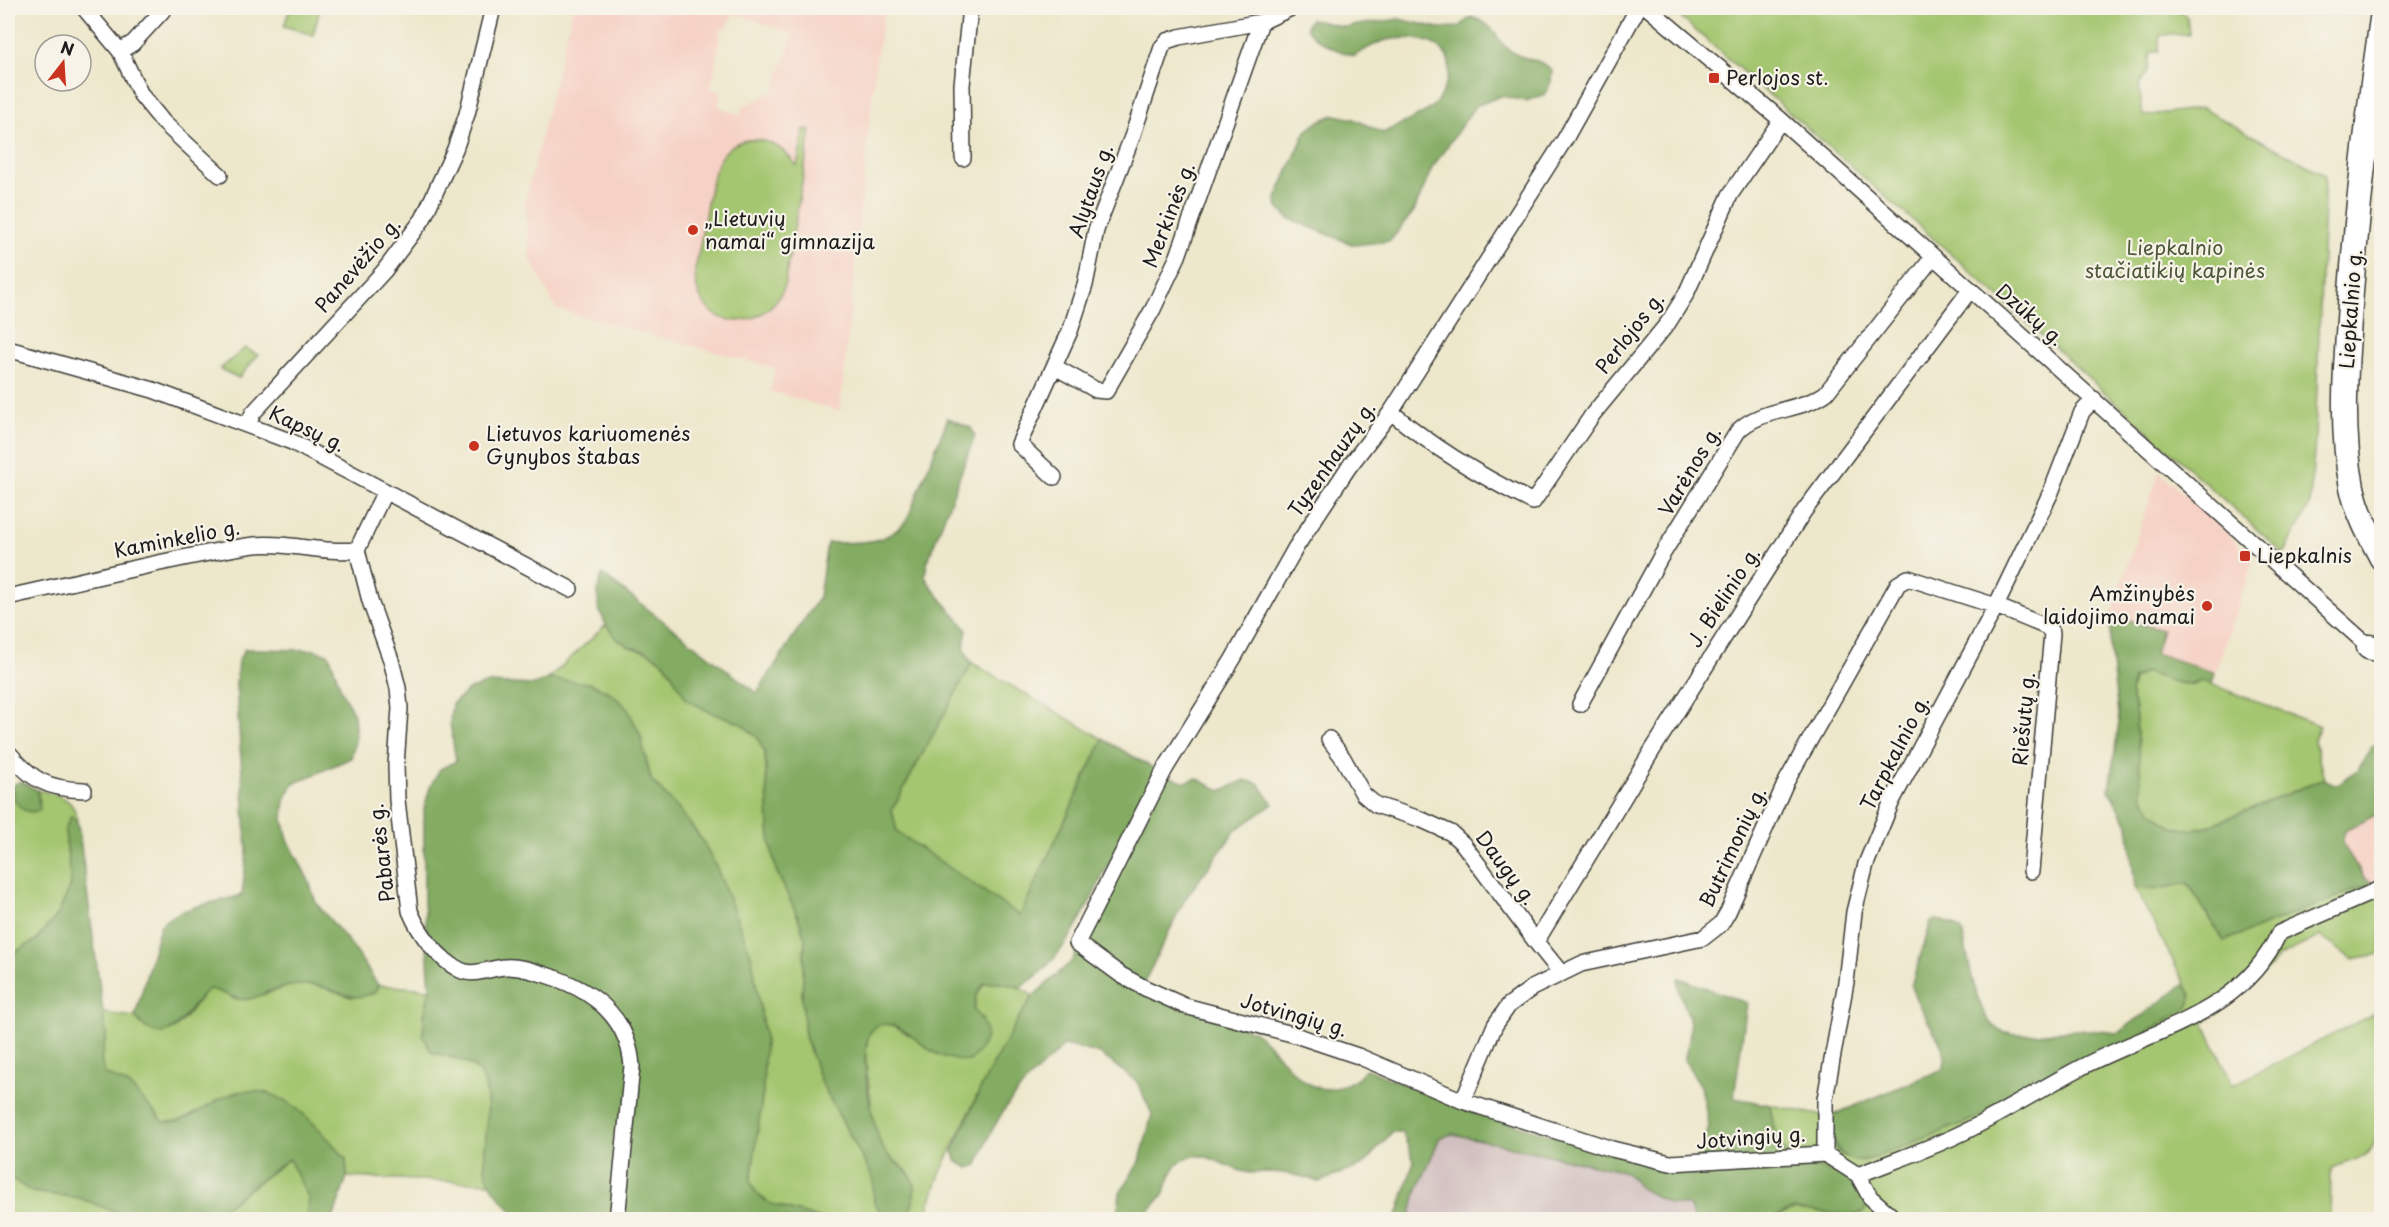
<svg xmlns="http://www.w3.org/2000/svg" width="2389" height="1227" font-family="'Playpen Sans',sans-serif">
<style>
.built{fill:#f6d1c5;fill-rule:evenodd}
.industrial{fill:#d1bfbf}
.green{fill:#a4c66f;stroke:#607146;stroke-width:1.5}
.forest{fill:#83ab62;stroke:#50643f;stroke-width:1.5}
.lines{fill:none;stroke-linecap:round;stroke-linejoin:round}
.street-casing{stroke:#3b3a36;stroke-width:18}
.primary-casing{stroke:#3b3a36;stroke-width:27}
.street{stroke:#fff;stroke-width:15}
.primary{stroke:#fff;stroke-width:24}
.poi-dot{fill:#c8321e;stroke:#f7f3e8;stroke-width:2}
.labels{text-anchor:middle;stroke-width:4.5;stroke-linejoin:round;paint-order:stroke}
.poi-label{font-size:20px;fill:#1c1c1c;stroke:#f7f3e8;text-anchor:start}
.street-label{font-size:20px;fill:#1c1c1c;stroke:#f7f3e8}
.park-label{font-size:20px;fill:#4c5839;stroke:#f7f3e8}
</style>
<rect width="100%" height="100%" fill="#f7f3e8"/>
<filter id="ink" filterUnits="userSpaceOnUse"><feTurbulence type="fractalNoise" baseFrequency=".0167" numOctaves="2"/><feDisplacementMap in="SourceGraphic" scale="12" xChannelSelector="R" yChannelSelector="G"/><feConvolveMatrix kernelMatrix="1 2 1 2 8 2 1 2 1" color-interpolation-filters="sRGB"/></filter>
<filter id="wash" filterUnits="userSpaceOnUse"><feTurbulence type="fractalNoise" baseFrequency=".008" numOctaves="4" result="noise"/><feDisplacementMap in="SourceGraphic" scale="24" xChannelSelector="R" yChannelSelector="G"/><feGaussianBlur stdDeviation="1.35" result="paint"/><feColorMatrix in="noise" values="0 0 0 0 0 0 0 0 0 0 0 0 0 0 0 0 0 1.4 0 .05"/><feComposite in="paint" operator="in"/></filter>
<g filter="url(#wash)">
<rect width="100%" height="100%" fill="#ede7cb"/>
<!-- built -->
<path class="built" d="M573,8h312l-9,51 -36,352 -70,-20 5,-23 -219,-59 -26,-51 -5,-57zM733,13l60,21 -19,57 -31,16 -3,8 -22,-9 4,-14 -11,-4 11,-61 5,2z
M2159,472l66,59 28,30 -38,112 -60,-20 7,-23 -51,-15z
M2381,812v77l-17,-11 -22,-35 3,-12z"/>
<!-- industrial -->
<path class="industrial" d="M1453,1134l173,38 14,16 30,16 18,1 3,4 2,10 -283,1 5,-24 25,-59z"/>
<!-- green -->
<path class="green" d="M290,8l30,1 -7,26 -29,-9z
M1670,8h510v3l7,6 2,17 -29,1 -2,17h-8l-2,18 -9,15 4,31 59,-8 123,67 -10,264 -5,65 -26,50 -326,-294z
M804,129l7,1 -27,158c-24,50 -90,42 -89,-18 4,-18 7,-36 10,-54 5,-30 10,-79 51,-76 19,1 30,12 41,26z
M245,348l13,7 -19,23 -19,-9z
M606,625l12,14 12,8 18,5 17,11 10,15 35,34 30,10 17,15 8,16 5,88 6,29 22,47 7,21 -3,59 3,39 15,44 53,98 1,23 9,16 13,2h-76l-55,-17 -11,-9 -3,-12 12,-90 -11,-133 -35,-89 -15,-29 -22,-29 -29,-31 -11,-46 -13,-26 -79,-29z
M972,663l131,76 -83,177 -123,-84 -5,-22z
M2144,672l49,13 10,-4 117,45 -6,14 10,39 -118,48 -12,3 -22,-3 -20,-16 -10,-15 -7,-87 -5,-17 3,-13z
M11,787v8l29,7 -3,-12c21,5 39,7 40,32l-6,-6 -6,14 6,55 -13,30 -22,25 -28,16v-163z
M2188,883l36,58 149,-58 8,6v65l-29,5 -32,-23 -40,20 -45,44 -31,23 29,62 148,-75v120c-11,30 -22,28 -50,38l-1,51 -562,1 27,-11 59,7 -44,-51 -13,-4 -16,-14 -7,-16 -4,-26 58,12 6,29 6,8 23,7 11,-3 102,-40 215,-123 -56,-107 22,1z
M984,983c19,-1 34,1 49,13l-50,87 -44,93 -14,43h-28l12,-5 -3,-44c-12,-10 -25,-19 -30,-34 -4,-13 -4,-28 -6,-42 -3,-17 -15,-82 23,-69 5,2 11,7 16,10l74,-15 -9,-10 2,-14z
M295,984l21,1 35,12 24,-4 3,-8 52,4 -6,27 7,36c14,4 34,7 45,17 20,17 8,71 9,96 1,7 4,13 6,18l-144,-6 -1,-18 -149,-47 -17,10h-16l-35,-37 -24,-11 -4,-14 5,-25 -3,-22 32,4c6,7 10,9 19,13 27,11 38,-29 55,-41l15,3 10,7h15z
M289,1159l20,40 -3,20 -98,1z
M8,1176l24,16 48,6 54,21h-126z"/>
<!-- forest -->
<path class="forest" d="M1471,17c25,7 22,20 38,33 12,11 28,6 43,20l-1,12 -7,13 -18,6 -25,-5 -26,10 -43,62 -18,43 -24,30 -36,4 -66,-27 -10,-10 -2,-10 30,-67 15,-11 14,-5 19,4 29,14c14,-8 39,-16 50,-27 7,-7 10,-14 13,-23 15,-40 -28,-49 -59,-43 -11,2 -23,11 -33,16 -18,-6 -35,-12 -47,-27v-5l4,-5 33,8 55,-8 40,9 20,-1z
M948,418l23,10 4,8 -48,127 -2,13c10,21 30,35 42,55 -4,15 -4,20 5,32l-80,147 5,22 123,84 83,-177 54,31c-16,32 -32,63 -49,95 -22,44 -43,95 -87,122l-22,-4h-15l-8,13 -2,14c19,21 14,32 -4,51 -13,0 -23,-2 -35,-8 -16,-8 -35,-34 -56,-28 -28,9 -6,106 5,125 7,13 26,18 30,33 2,11 -1,21 -5,31l-12,5 -14,-2 -9,-16 -1,-23 -53,-98 -15,-44 -3,-39 3,-59 -7,-21 -22,-47 -6,-29 -5,-88 -8,-16 -17,-14 -30,-11 -23,-12 -22,-37 -17,-11 -18,-5 -13,-8 -11,-14 -8,-18v-17l4,-16 155,119 62,-96 8,-54c32,-1 59,3 80,-23z
M2111,615l51,15 -7,23 60,20 -3,11 -9,-3c-19,8 -40,-3 -59,-9l-11,7 -3,13 5,17 7,87 10,15 20,16 22,3 12,-3 118,-48 12,6 22,-15 13,-22 10,-9v73l-36,19 -3,12 22,35 9,5 -149,58 -36,-58 -31,6 -22,-1 -7,-64 -19,-34 10,-68 -9,-75z
M245,649l69,1 15,4 13,38 12,22 2,23 -5,21 -58,26 -8,16 -2,19 5,21 21,41 7,22 37,44 25,38 -3,8c-31,11 -36,-6 -63,-8 -14,-1 -27,1 -41,6 -7,2 -15,7 -22,8 -13,3 -27,-8 -40,-10 -24,17 -38,71 -74,28l25,-91c15,-19 60,-24 82,-31l5,-43 -11,-168 2,-23z
M548,679l42,4 21,10 16,15 13,26 11,46 29,31 22,29 15,29 35,89 13,80 -2,53 -12,90c6,28 46,28 69,38h-297c-15,-9 -35,-33 -38,-51 -3,-26 13,-81 -10,-100 -11,-9 -30,-12 -43,-16l-9,-16 1,-20 6,-27 -6,-88v-92l6,-22 10,-18 16,-8 -6,-38 2,-19 18,-15 19,-6 46,2z
M1166,776l20,6 10,-4 25,13 24,-11 14,4 14,20 -37,26 -51,69 -45,92 113,40c28,18 47,68 86,56 13,-5 19,-8 27,-18l111,45 209,59 16,-20 7,-27 -8,-40 -17,-26c4,-14 8,-28 5,-42 -3,-13 -14,-28 -10,-40l68,25 -13,95 36,7c4,30 9,51 41,61 12,3 25,5 35,12 10,6 15,16 21,25l-3,9 -10,4 -59,-7 -27,10h-75l-2,-10 -3,-4 -18,-1 -30,-16 -14,-16 -173,-38 -13,3 -25,59 -5,23h-14l18,-58 -12,-29h-10l-29,33 -44,17c-18,-7 -35,-10 -55,-10 -6,0 -12,2 -18,0 -26,-4 -44,-30 -69,-7 -9,9 -8,20 -14,29 -4,6 -10,12 -15,18l2,7h-33l3,-26 20,-32 12,-47 -15,-32 -37,-28 -35,-9c-42,38 -69,64 -87,120l-9,3 -12,-6 -4,-11 30,-68 35,-64 15,-23 38,-34 15,-24z
M20,781l17,9 3,20c-16,7 -28,-8 -29,-23z
M71,816l6,6 2,9 27,204 -5,25 4,14 24,11 35,37c23,1 35,-11 54,-22 55,-31 95,22 128,59l1,18 -14,42h-27l3,-20 -20,-40 -81,60h-74l-54,-21 -48,-6 -24,-16v-220l28,-16 22,-26 13,-29 -6,-55z
M1935,920c10,1 20,3 27,11 6,25 12,68 26,89 15,24 64,11 88,10 13,-1 28,2 42,3l67,-49c5,9 8,14 3,24l-53,31 -159,79 -102,40c-36,10 -40,-12 -46,-41l115,-48c1,-3 2,-6 2,-9 1,-16 -29,-53 -34,-74l20,-64z"/>
</g>
<g filter="url(#ink)">
<g class="lines">
<!-- street casing -->
<g class="street-casing">
<path id="street" d="M84,8l36,43 21,44 22,27 57,53
M1638,8l-73,131 -174,273 -43,56 -52,79 -63,112 -68,110 -88,174 44,32 24,13 40,18 107,28 66,22 105,45 149,48 58,14 155,-9 33,21c37,-15 78,-28 114,-47 37,-19 72,-41 108,-60 73,-39 162,-53 199,-135l103,-45
M1648,8l133,112 594,532
M120,51l13,-8 32,-35
M963,158l-1,-73 8,-77
M8,349l145,41 139,52 278,147
M1055,367l41,23 10,1 47,-82 25,-53 83,-234 30,-14
M1391,412c44,37 91,65 142,90l60,-88 75,-91 18,-29 44,-99 51,-75
M248,425l5,-12 131,-142 39,-52 32,-70 12,-35 26,-106
M1054,477l-35,-33 51,-113 15,-46 11,-55 36,-93 30,-90 5,-6 12,-4 82,-15
M385,491l-28,59 13,51 21,59 7,28 2,20 -4,57 1,35 13,111c9,22 28,48 50,59 14,7 30,-2 45,-3 14,-1 28,4 41,8 45,14 82,40 86,91l-15,154
M8,597c79,-17 158,-38 239,-51 36,-6 73,8 110,4
M1580,704l80,-146 78,-127c22,-23 62,-19 88,-38l107,-136
M1329,739l14,19 20,36 13,11 44,14 31,14 12,11 73,98 25,31
M8,752c24,28 39,37 76,38
M1536,942l114,-188 154,-243 166,-221
M1463,1101l32,-76 14,-20 23,-17 49,-24 122,-26 18,-14 7,-12 58,-130 112,-198 10,-6 88,28 51,21 5,6 -21,238
M1825,1154v-55l21,-117 8,-70 12,-48 26,-63 104,-195 55,-114 31,-80 12,-13
M1858,1175l12,22 26,23"/>
</g>
<!-- primary casing -->
<g class="primary-casing">
<path id="primary" d="M2382,19c-14,95 -25,190 -32,286 -4,60 -10,122 2,182 5,25 18,49 30,71
M2369,647l13,3"/>
</g>
<!-- street -->
<use href="#street" class="street"/>
<!-- primary -->
<use href="#primary" class="primary"/>
</g>
</g>
<!-- markers -->
<g class="poi-dot">
<rect x="1708" y="72" width="12" height="12" rx="3"/>
<circle cx="693" cy="230" r="6"/>
<circle cx="474" cy="446" r="6"/>
<rect x="2239" y="550" width="12" height="12" rx="3"/>
<circle cx="2207" cy="606" r="6"/>
</g>
<g class="labels">
<!-- poi labels -->
<g class="poi-label">
<text x="1726" y="85">Perlojos st.</text>
<text x="705" y="226">„Lietuvių<tspan x="705" dy="23">namai“ gimnazija</tspan></text>
<text x="486" y="441">Lietuvos kariuomenės<tspan x="486" dy="23">Gynybos štabas</tspan></text>
<text x="2257" y="563">Liepkalnis</text>
<text x="2195" y="601" text-anchor="end">Amžinybės<tspan x="2195" dy="23">laidojimo namai</tspan></text>
</g>
<!-- street labels -->
<g class="street-label">
<text transform="translate(1091 191) rotate(-71)" y="7">Alytaus g.</text>
<text transform="translate(1169 215) rotate(-69)" y="7">Merkinės g.</text>
<text transform="translate(358 265) rotate(-49)" y="7">Panevėžio g.</text>
<text transform="translate(2351 309) rotate(-86)" y="7">Liepkalnio g.</text>
<text transform="translate(2030 315) rotate(41)" y="7">Dzūkų g.</text>
<text transform="translate(1630 333) rotate(-52)" y="7">Perlojos g.</text>
<text transform="translate(307 429) rotate(25)" y="7">Kapsų g.</text>
<text transform="translate(1332 459) rotate(-55)" y="7">Tyzenhauzų g.</text>
<text transform="translate(1690 471) rotate(-59)" y="7">Varėnos g.</text>
<text transform="translate(177 539) rotate(-11)" y="7">Kaminkelio g.</text>
<text transform="translate(1724 597) rotate(-57)" y="7">J. Bielinio g.</text>
<text transform="translate(2024 719) rotate(-85)" y="7">Riešutų g.</text>
<text transform="translate(1895 753) rotate(-63)" y="7">Tarpkalnio g.</text>
<text transform="translate(1733 847) rotate(-65)" y="7">Butrimonių g.</text>
<text transform="translate(382 853) rotate(-97)" y="7">Pabarės g.</text>
<text transform="translate(1506 868) rotate(53)" y="7">Daugų g.</text>
<text transform="translate(1294 1015) rotate(16)" y="7">Jotvingių g.</text>
<text transform="translate(1751 1138) rotate(-4)" y="7">Jotvingių g.</text>
</g>
<!-- park labels -->
<g class="park-label">
<text x="2175" y="255">Liepkalnio<tspan x="2175" dy="23">stačiatikių kapinės</tspan></text>
</g>
</g>
<!-- margin -->
<rect width="2389" height="1227" fill="none" stroke="#f7f3e8" stroke-width="30"/>
<!-- north arrow -->
<g transform="translate(63 63) rotate(17)"><circle r="28" fill="#f7f3e8" stroke="#9f9d96" stroke-width="1.5"/>
<path d="M0-4.5L10 22L0 15L-10 22Z" fill="#c8321e"/>
<text y="-9" font-size="16" font-weight="bold" text-anchor="middle" fill="#1c1c1c">N</text>
</g>
</svg>
